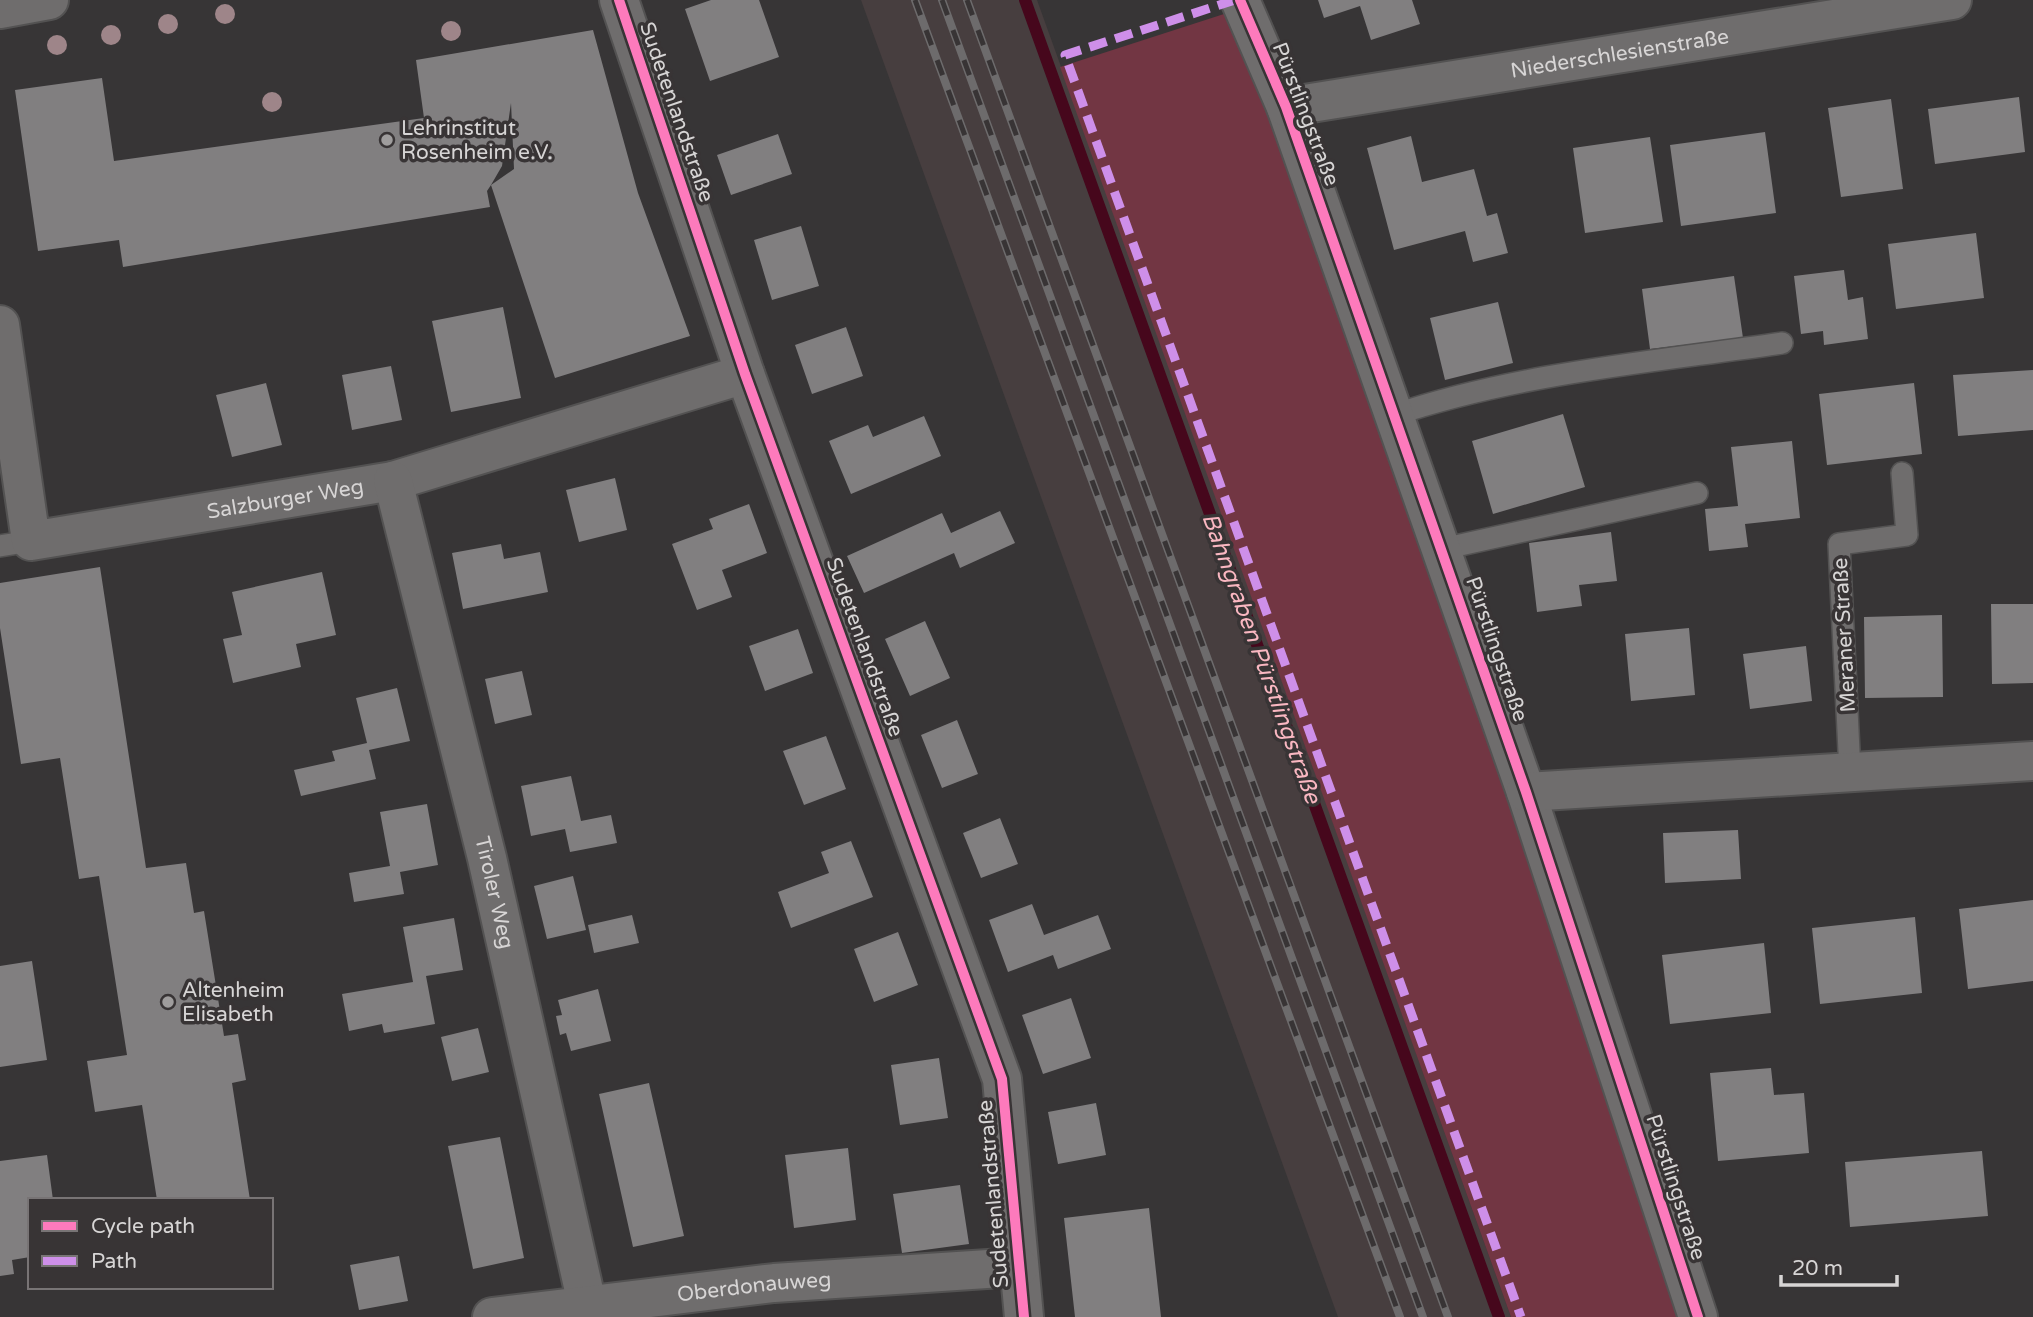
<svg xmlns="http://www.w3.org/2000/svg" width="2033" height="1317" font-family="'Varela Round',sans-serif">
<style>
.built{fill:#473e3f}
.green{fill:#723643}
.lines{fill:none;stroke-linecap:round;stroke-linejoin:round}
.stream{stroke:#46071c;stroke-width:12}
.building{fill:#817f80;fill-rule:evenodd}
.service-casing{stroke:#535252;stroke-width:24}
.minor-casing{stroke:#535252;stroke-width:42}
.service{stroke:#6f6d6d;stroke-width:21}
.minor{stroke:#6f6d6d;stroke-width:38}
.rail-casing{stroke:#6d6b6c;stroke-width:8}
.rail{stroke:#383435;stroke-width:5;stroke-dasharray:16;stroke-linecap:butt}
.quiet{stroke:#ce8fe9;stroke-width:9;stroke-dasharray:18 9;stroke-linecap:butt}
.cycleway-casing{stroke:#383435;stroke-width:15}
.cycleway{stroke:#fd7abc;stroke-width:10}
.tree{fill:#9e8589}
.poi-dot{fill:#9f9d9d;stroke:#383435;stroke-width:2.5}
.labels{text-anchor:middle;stroke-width:7;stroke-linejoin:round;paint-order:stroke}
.street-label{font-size:21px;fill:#d7d5d5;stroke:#383435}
.poi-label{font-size:21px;fill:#d7d5d5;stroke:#383435;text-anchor:start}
.water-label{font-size:23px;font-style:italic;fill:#f9b7c1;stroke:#383435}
</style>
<rect width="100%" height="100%" fill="#373536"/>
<!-- built -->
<path class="built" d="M861,0h176l474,1317h-173z"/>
<!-- green -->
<path class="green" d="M1224,14l43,96 242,687 172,520h-170l-451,-1250z"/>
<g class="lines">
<!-- stream -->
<path class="stream" d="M1025,0l474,1317"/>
</g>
<!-- building -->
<path class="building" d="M711,0h48l20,57 -69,24 -25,-72z
M1318,0h94l8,24 -49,16 -11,-34 -36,12z
M593,30l45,163 52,143 -135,42 -64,-193 -4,6 3,16 -367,60 -4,-27 -81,11 -23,-161 87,-12 12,83 310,-43 -8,-58zM511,103l3,66 -23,16 11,-19z
M2019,97l6,55 -90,12 -7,-55z
M1891,99l12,90 -62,8 -13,-89z
M1765,132l11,81 -95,13 -11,-81z
M778,134l14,40 -61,21 -14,-40z
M1411,136l11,46 52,-13 13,47 10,-3 11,40 -35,9 -8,-31 -71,19 -27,-102z
M1650,137l13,85 -78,11 -12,-85z
M801,226l18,60 -47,14 -18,-60z
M1976,233l8,65 -88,11 -8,-65z
M1844,270l4,30 15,-3 5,42 -44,6 -1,-14 -22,3 -7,-58z
M1734,276l9,62 -93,11 -8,-60z
M1498,302l15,61 -68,17 -15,-62z
M503,307l18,91 -70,14 -19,-91z
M846,327l17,49 -51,18 -17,-49z
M391,366l11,54 -50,10 -10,-55z
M2033,370v60l-75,6 -5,-61z
M266,383l16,62 -50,12 -16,-62z
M1914,383l8,71 -95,11 -8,-71z
M1563,414l22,73 -92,27 -21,-73z
M924,416l17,40 -90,38 -22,-53 39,-16 5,12z
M1792,441l8,77 -55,6 3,23 -39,4 -4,-42 33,-3 -7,-59z
M615,478l12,52 -48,12 -13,-52z
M749,504l18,49 -45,17 10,27 -35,13 -25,-66 41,-15 -4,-10z
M1000,511l15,32 -55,25 -6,-15 -90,40 -17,-37 95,-43 9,20z
M1611,532l6,49 -38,4 3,21 -45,6 -8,-69z
M501,544l3,15 36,-7 8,40 -85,17 -11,-56z
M100,567l46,301 40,-5 8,50 10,-2 20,125 14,-2 8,46 -14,3 18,117h-93l-15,-95 -47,7 -8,-51 40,-6 -28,-179 -20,3 -19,-121 -39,6 -21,-136v-45z
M322,572l14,63 -40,9 5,23 -68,16 -10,-44 19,-4 -10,-43z
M1991,604h42v79l-41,1z
M1942,615l1,82 -78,1 -1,-81z
M925,621l25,57 -40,18 -25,-57z
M1689,628l6,67 -64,6 -6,-67z
M798,629l15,44 -48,18 -16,-45z
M1806,646l6,55 -62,8 -7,-55z
M522,671l10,44 -37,9 -10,-45z
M397,688l13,53 -41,9 7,29 -75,17 -7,-26 41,-9 -3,-10 35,-8 -11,-45z
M957,720l21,54 -36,14 -21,-53z
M826,736l20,53 -42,16 -21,-54z
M571,776l10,45 30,-6 6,28 -47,9 -5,-23 -34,7 -10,-50z
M427,804l11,61 -38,7 4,22 -50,8 -5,-29 41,-7 -10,-54z
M1000,818l18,46 -37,14 -18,-45z
M1738,830l3,49 -76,4 -2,-50z
M851,841l22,56 -82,31 -13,-36 51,-19 -8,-21z
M573,876l13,54 -39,9 -13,-53z
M2033,900v81l-65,8 -9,-80z
M1032,904l12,31 54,-20 13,34 -53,20 -5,-14 -45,17 -19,-52z
M632,915l7,28 -45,10 -6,-28z
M1915,917l7,76 -102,11 -8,-76z
M454,918l9,52 -37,6 9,48 -51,9 -2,-9 -33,7 -7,-37 71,-12 -10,-55z
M898,932l20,53 -44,17 -20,-53z
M1764,943l7,70 -101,11 -8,-69z
M32,961l15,99 -47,7v-101z
M598,989l13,52 -40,10 -5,-18 -6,2 -4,-19 6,-1 -4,-15z
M1071,998l20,60 -48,16 -21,-59z
M478,1028l11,44 -37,9 -11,-44z
M939,1058l9,60 -48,7 -9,-60z
M1771,1068l3,27 30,-2 5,60 -91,8 -8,-88z
M649,1083l35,153 -51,11 -34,-153z
M1096,1103l10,52 -48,9 -10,-52z
M500,1137l24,121 -51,11 -25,-123z
M848,1148l8,72 -62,8 -9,-73z
M1982,1151l6,65 -138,11 -5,-65z
M47,1155l6,45h-23v57l-18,3 2,14 -14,2v-115z
M960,1185l9,59 -67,9 -9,-59z
M1149,1208l12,109h-86l-11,-99z
M399,1256l9,45 -49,9 -9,-45z"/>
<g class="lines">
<!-- service casing -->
<g class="service-casing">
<path id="service" d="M1394,415c125,-42 259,-53 388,-72
M0,546l31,-5
M1442,549l255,-56
M1850,772l-11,-228 68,-9 -5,-62"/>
</g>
<!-- minor casing -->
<g class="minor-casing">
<g id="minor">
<path d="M619,0l126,374 257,705 22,238"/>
<path d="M1240,0l46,107 240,685 172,525"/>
<path d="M0,9l49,-9"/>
<path id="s1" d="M1286,107l666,-107"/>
<path id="s2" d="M0,325l31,216 362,-60 352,-107"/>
<path id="s3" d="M393,481l94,377 100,446"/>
<path d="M1526,792l507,-31"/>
<path id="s4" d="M492,1317l282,-34 245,-16"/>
</g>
</g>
<!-- service -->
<use href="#service" class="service"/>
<!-- minor -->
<use href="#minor" class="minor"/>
<!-- rail casing -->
<g class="rail-casing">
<path id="rail" d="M915,0l485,1317
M942,0l481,1317
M967,0l481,1317"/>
</g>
<!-- rail -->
<use href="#rail" class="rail"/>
<!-- quiet -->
<path class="quiet" d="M1235,0l-170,55 456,1262"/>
<!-- cycleway casing -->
<g class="cycleway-casing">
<path id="cycleway" d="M619,0l126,374 257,705 22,238
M1240,0l46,107 240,685 172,525"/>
</g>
<!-- cycleway -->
<use href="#cycleway" class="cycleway"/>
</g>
<!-- trees -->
<g class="tree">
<circle cx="225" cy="14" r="10"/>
<circle cx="168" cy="24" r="10"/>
<circle cx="451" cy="31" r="10"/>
<circle cx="111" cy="35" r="10"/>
<circle cx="57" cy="45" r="10"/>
<circle cx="272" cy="102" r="10"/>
</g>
<!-- markers -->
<g class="poi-dot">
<circle cx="387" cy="140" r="7"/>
<circle cx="168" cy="1002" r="7"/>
</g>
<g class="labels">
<!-- street labels -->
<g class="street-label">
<text dy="7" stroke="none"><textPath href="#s1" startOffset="338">Niederschlesienstraße</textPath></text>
<text transform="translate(677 112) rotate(71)" y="7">Sudetenlandstraße</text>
<text transform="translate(1306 114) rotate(69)" y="7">Pürstlingstraße</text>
<text dy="7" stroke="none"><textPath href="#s2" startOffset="476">Salzburger Weg</textPath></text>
<text transform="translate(1844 635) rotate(-93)" y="7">Meraner Straße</text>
<text transform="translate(865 647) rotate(70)" y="7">Sudetenlandstraße</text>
<text transform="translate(1497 649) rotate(71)" y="7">Pürstlingstraße</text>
<text dy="7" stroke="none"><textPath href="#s3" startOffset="424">Tiroler Weg</textPath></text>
<text transform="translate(1676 1187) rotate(72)" y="7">Pürstlingstraße</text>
<text transform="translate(993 1194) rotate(-95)" y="7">Sudetenlandstraße</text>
<text dy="7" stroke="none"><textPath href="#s4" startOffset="264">Oberdonauweg</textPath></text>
</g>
<!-- poi labels -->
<g class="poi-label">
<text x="401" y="135">Lehrinstitut<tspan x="401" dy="24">Rosenheim e.V.</tspan></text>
<text x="182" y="997">Altenheim<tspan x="182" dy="24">Elisabeth</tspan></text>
</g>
<!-- water labels -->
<g class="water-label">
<text transform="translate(1262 658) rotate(70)" y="8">Bahngraben Pürstlingstraße</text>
</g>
</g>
<!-- legend -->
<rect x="28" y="1198" width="245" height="91" fill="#383435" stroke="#787475" stroke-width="2"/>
<rect x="42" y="1221" width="35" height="10" fill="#fd7abc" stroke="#787475" stroke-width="2"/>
<text x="91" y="1233" font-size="21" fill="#d7d5d5">Cycle path</text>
<rect x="42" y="1256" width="35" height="10" fill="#ce8fe9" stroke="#787475" stroke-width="2"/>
<text x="91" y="1268" font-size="21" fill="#d7d5d5">Path</text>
<!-- scale -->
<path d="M1781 1275v10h116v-10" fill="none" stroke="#d7d5d5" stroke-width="3.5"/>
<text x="1792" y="1275" font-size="21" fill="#d7d5d5" stroke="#383435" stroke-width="5" paint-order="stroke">20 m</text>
</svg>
